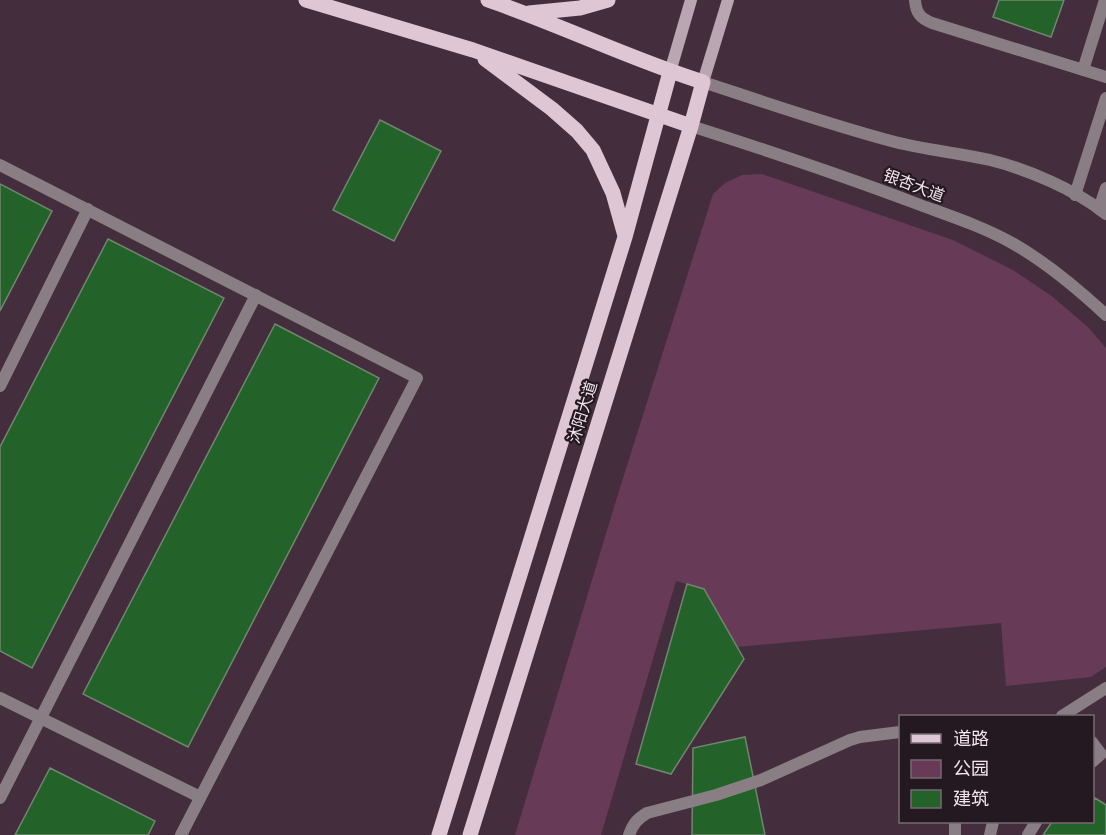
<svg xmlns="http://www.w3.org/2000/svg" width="1106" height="835" font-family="Barlow,'Noto Sans SC',sans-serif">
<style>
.green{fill:#673a58}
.building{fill:#236228;stroke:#718671;stroke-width:1.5}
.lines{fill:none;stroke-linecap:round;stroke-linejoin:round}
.lane{stroke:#8a7e85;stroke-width:12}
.street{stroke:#8a7e85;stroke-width:12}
.secondary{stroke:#b9a6b2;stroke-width:12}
.primary{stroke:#dec6d5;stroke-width:15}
.labels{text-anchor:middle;stroke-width:4.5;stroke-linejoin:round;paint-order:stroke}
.street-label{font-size:16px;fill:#f3e4ed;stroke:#241920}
</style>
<rect width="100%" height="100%" fill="#442d3c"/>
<!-- green -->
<path class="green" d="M762,174l191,66 60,30 40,27 36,31 17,20v319l-15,10 -85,9 -5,-63 -264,24 -33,-58 -28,-8 -75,254h-86l103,-341 95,-300 12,-11 17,-8z"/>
<!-- building -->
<path class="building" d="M999,0h65l-13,37 -58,-20z
M380,120l61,31 -47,90 -61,-31z
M0,184l52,27 -52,100z
M108,239l116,59 -192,370 -32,-17v-204z
M275,324l104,54 -191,369 -105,-53z
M687,584l17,5 40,70 -73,115 -35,-10z
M745,737l20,98h-73l1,-87z
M50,768l105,53 -7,14h-133z
M1095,798l11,7v30h-63l9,-13h40v-21z"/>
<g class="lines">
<!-- lane -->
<path class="lane" d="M915,0c1,13 5,18 17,23l174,54
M1083,70l22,-70
M0,165l417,213 -236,457
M1075,195l31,-97
M1099,209l7,-21
M0,386l88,-177
M0,698l200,99
M1092,742l9,12 -9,8
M0,798l256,-503
M955,822v13
M629,835c4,-11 8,-16 18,-22l69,-18 45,-15 89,-40 10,-3 40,-5
M1028,835l8,-13"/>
<!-- street -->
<path class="street" d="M703,82c64,21 127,43 192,60 32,8 64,11 95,18 37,9 86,30 116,54
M691,126c75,24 150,49 224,77 32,12 67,23 97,40 34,19 66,46 94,72
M1062,716l44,-28
M990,835l3,-13"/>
<!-- secondary -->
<path class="secondary" d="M670,72l21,-72
M703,82l25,-82"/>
<!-- primary -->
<path class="primary" d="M306,0l167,50 218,76
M529,13l51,-5 28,-8
M485,59l67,50 25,22 16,19 20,43 12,43
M439,835l186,-598 45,-165
M470,835l221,-709 12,-44c-73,-23 -142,-57 -215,-82"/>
</g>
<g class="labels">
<!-- street labels -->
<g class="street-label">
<text transform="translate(914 185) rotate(21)" y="6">银杏大道</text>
<text transform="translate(582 412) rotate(-73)" y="6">沐阳大道</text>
</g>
</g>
<!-- legend -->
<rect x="899" y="715" width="195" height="108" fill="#241920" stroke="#776a72" stroke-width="1.5"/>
<rect x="911" y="734" width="30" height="9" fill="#dec6d5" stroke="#776a72" stroke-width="1.5"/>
<text x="953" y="745" font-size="18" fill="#f3e4ed">道路</text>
<rect x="911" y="760" width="30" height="18" fill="#673a58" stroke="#776a72" stroke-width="1.5"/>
<text x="953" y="775" font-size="18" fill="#f3e4ed">公园</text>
<rect x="911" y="790" width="30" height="18" fill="#236228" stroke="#776a72" stroke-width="1.5"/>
<text x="953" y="805" font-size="18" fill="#f3e4ed">建筑</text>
</svg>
